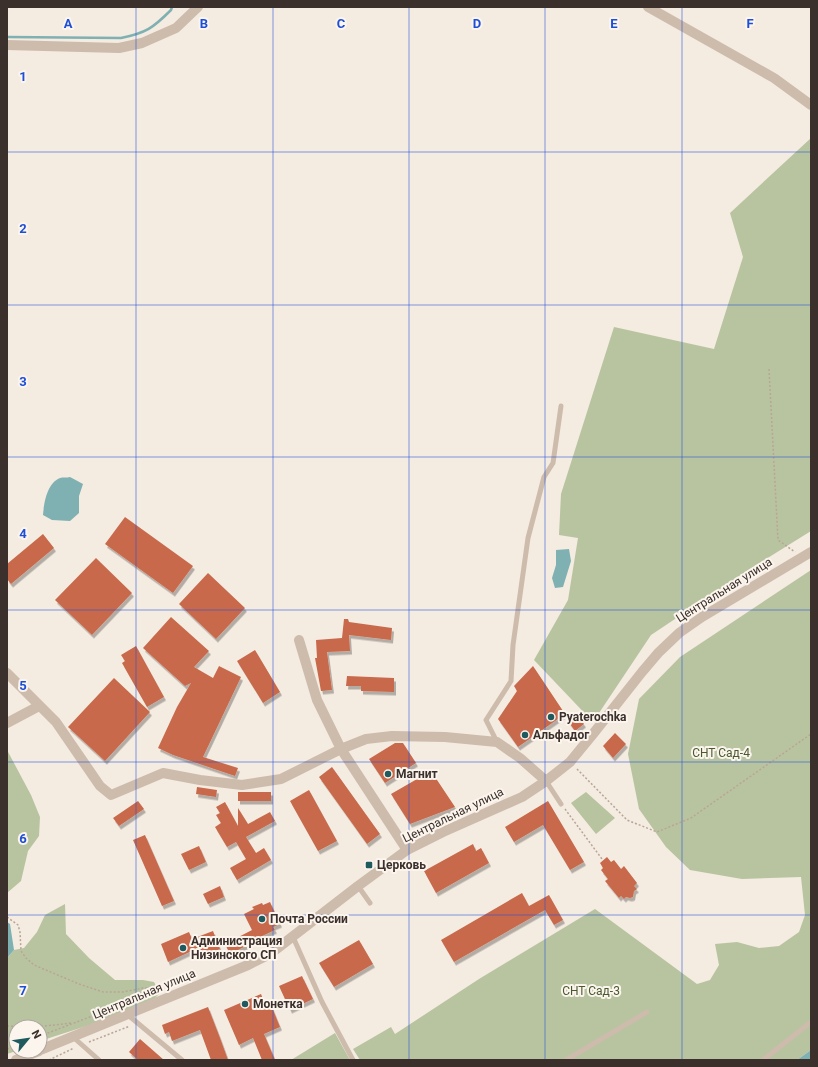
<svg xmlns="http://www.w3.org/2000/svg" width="818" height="1067" font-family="Roboto,sans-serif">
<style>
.green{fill:#b8c4a0}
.water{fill:#7fb0b2}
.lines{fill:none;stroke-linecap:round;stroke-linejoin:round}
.stream{stroke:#7fb0b2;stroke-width:2.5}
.building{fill:#c8694b;filter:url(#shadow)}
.path{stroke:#b9a596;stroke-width:1.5;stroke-dasharray:2 2;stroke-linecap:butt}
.service{stroke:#cdbbac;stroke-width:5}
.minor{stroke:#cdbbac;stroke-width:10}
.tertiary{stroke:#cdbbac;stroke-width:10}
.grid{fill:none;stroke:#1d4ed8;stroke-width:1;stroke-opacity:0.55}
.poi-dot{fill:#1f5a5e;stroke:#fbf5ee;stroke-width:1.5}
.labels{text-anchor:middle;stroke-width:4;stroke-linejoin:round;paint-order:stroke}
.street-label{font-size:12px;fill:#3b302b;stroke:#fbf5ee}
.poi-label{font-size:12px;font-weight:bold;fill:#3b302b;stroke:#fbf5ee;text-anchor:start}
.park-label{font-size:12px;fill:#4a5a2e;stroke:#fbf5ee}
.grid-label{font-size:13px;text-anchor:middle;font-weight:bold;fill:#1d4ed8;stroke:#fbf5ee;stroke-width:4;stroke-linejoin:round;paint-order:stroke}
</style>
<defs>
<filter id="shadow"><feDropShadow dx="2" dy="3.5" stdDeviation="0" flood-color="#0004"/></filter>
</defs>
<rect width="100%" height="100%" fill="#f4ebe1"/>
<!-- green -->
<path class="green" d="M811,138v393l-61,38 -99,66 -58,87 -59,-62 34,-60 10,-62 -19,-3 2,-41 53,-167 100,22 29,-92 -13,-44z
M811,570v480l-14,10h-437l-7,-11 38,-22 4,7 84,-55 116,-70 102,75 13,-4 9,-15 -4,-21 22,-2 22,6 20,-2 20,-14 6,-17 -4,-38 -59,2 -52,-9 -24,-23 -27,-38 -11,-55 11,-55 41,-42z
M7,750l24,45 9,22 -1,19 -11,15 -7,30 -14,12z
M586,792l29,26 -19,16 -25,-31z
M65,904l1,30 23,24 26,22h28l11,2 6,11 -6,6 -55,23 -59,19v-14h-24v24l-9,3v-96l7,-8 10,-2 13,-16 8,-17z
M335,1033l15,27h-59z"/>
<!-- water -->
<path class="water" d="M70,477l13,7 -4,12v17l-9,8 -18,-1 -9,-5c1,-12 4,-32 17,-37 3,-1 7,0 10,-1z
M569,549l2,12 -8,26 -8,1 -3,-10 4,-13v-15z
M7,922l3,2 4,26 -7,8z
M811,1050v10h-14z"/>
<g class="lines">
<!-- stream -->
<path class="stream" d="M7,37l114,1c25,-5 32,-10 50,-28l1,-3"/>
</g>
<!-- building -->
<path class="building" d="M125,517l68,49 -20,27 -68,-49z
M43,534l11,14 -43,36 -4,-5v-15z
M96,558l36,35 -40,42 -37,-35z
M208,573l37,35 -29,31 -37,-35z
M171,617l38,34 -15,16 19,11 6,-12 22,11 -38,80 35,11 -3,8 -62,-21 -15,-7 19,-41 14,-24 -6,3 -42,-38z
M344,619h4l1,3 43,6 -1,12 -42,-5 1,16 -23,1 5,38 -11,1 -6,-33h2l-1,-18 26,-2z
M136,646l28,51 -17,10 -25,-44 3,-2 -4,-6z
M255,650l25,42 -17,11 -26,-42z
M533,666l32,48 -47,33 -20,-28 19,-28 -3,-5z
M347,676l47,2v14l-33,-1v-5h-15z
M114,678l36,34 -45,49 -37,-34z
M577,715l7,9 -9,7 -7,-10z
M615,733l11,11 -13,14 -10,-12z
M395,743h8l13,20 -31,20 -16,-24z
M332,767l48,67 -13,10 -48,-67z
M431,771l24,36 -45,17 -19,-30z
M197,787l20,3 -1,7 -20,-3z
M309,790l28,51 -19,10 -28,-50z
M238,792h33v9h-33z
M138,801l6,8 -25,17 -6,-8z
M548,801l36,61 -14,8 -27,-45 -29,17 -9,-15z
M225,802l13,24v-18l10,16 22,-12 5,9 -29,16 10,16 8,-5 7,12 -34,20 -7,-12 16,-9 -10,-17 -9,5 -12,-20 6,-4 -5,-8 4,-2 -4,-6z
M145,835l29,66 -12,5 -29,-66z
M473,844l3,7 5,-3 8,15 -53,30 -12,-22z
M199,846l7,16 -17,8 -8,-16z
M607,857l4,5 3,-2 7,9 3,-3 13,17 -3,3 3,3 -3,2 -1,6 -3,1 -4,-1 -2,2 -3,-3 -2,2 -14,-17 3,-2 -7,-9 2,-2 -3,-5z
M220,886l4,11 -16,7 -5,-10z
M522,893l7,13 20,-11 14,25 -9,5 -9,-15 -91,52 -13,-22z
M270,902l10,22 -7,3 2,3 -30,14 1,2 -16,8 -5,-10 27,-14 -8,-16 10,-5 -2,-2 10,-4 1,2z
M213,931l7,18 -20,8 -4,-8 -28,13 -7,-18 28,-12 3,7z
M359,940l14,24 -39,23 -15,-24z
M302,976l11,23 -23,11 -11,-24z
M261,994l5,13 5,-2 9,22 -16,7 11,26h-13l-9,-22 -14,7 -15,-35z
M208,1007l12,31 8,22h-17l-11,-30 -28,11 -3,-9 -4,2 -3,-9z
M140,1039l24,21h-26l-9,-8z"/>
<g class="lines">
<!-- path -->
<path class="path" d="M769,369l9,171 17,12
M577,769l50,51 30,12 34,-14 120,-84
M565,809l37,50
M7,917l11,8 2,7 1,19 5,7 8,7 45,19 24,8h20l20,-4 19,-1
M7,1026l17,1
M37,1027l34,-4
M40,1036l110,-42
M89,1042l41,-16
M7,1049l9,-3
M49,1060l25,-12"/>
<!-- service -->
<path class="service" d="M497,742l-11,-22 25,-39 2,-36 15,-107 16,-61 9,-14 8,-57
M546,781l15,23
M358,886l12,17
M293,937l29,65 31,58
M128,1015l54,45
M73,1037l26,23
M566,1060l81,-48
M763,1060l48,-38"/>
<!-- minor -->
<path class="minor" d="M7,45l112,3 23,-5 34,-15 22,-21
M299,640l18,60 24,49 66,101
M7,673l49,49 44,64 11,9 52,-22 37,7 42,5 39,-6 60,-30 25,-10 26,-3 53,1 52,5 23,16 26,23
M7,723l32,-17"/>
<!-- tertiary -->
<path class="tertiary" d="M648,7l126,71 37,27
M40,1050l208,-85 22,-11 88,-68 49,-36 36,-18 79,-35 24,-16 24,-19 23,-28 49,-62 17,-20 20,-19 23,-16 109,-65
M16,1060l23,-9"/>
</g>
<!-- grid -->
<path class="grid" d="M136,7v1053M273,7v1053M409,7v1053M545,7v1053M682,7v1053M7,152h804M7,305h804M7,457h804M7,610h804M7,762h804M7,915h804"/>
<!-- markers -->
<g class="poi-dot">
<circle cx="551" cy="717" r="4"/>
<circle cx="525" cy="735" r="4"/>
<circle cx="388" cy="774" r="4"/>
<rect x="365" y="861" width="8" height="8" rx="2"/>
<circle cx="262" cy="919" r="4"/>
<circle cx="183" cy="948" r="4"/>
<circle cx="245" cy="1004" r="4"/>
</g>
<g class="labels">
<!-- street labels -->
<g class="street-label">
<text transform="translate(724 590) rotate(-32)" y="4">Центральная улица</text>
<text transform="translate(453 815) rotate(-26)" y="4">Центральная улица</text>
<text transform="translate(144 994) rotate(-23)" y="4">Центральная улица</text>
</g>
<!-- poi labels -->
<g class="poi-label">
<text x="559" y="721">Pyaterochka</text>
<text x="533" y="739">Альфадог</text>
<text x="396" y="778">Магнит</text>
<text x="377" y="869">Церковь</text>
<text x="270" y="923">Почта России</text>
<text x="191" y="945">Администрация<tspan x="191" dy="14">Низинского СП</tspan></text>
<text x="253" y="1008">Монетка</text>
</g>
<!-- park labels -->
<g class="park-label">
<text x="721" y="757">СНТ Сад-4</text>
<text x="591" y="995">СНТ Сад-3</text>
</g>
</g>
<g class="grid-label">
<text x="68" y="28">A</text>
<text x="204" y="28">B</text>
<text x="341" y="28">C</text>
<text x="477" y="28">D</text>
<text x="614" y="28">E</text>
<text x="750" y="28">F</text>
<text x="23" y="81">1</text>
<text x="23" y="233">2</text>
<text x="23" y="386">3</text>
<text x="23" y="538">4</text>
<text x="23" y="690">5</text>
<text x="23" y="843">6</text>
<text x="23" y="995">7</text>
</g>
<!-- border -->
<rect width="818" height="1067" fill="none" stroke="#3b302b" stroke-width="16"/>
<!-- north arrow -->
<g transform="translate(28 1039) rotate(61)"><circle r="19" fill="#fbf5ee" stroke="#aea6a0"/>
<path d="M0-3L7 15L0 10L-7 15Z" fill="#1f5a5e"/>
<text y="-6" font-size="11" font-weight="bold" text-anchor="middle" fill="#3b302b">N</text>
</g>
</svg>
